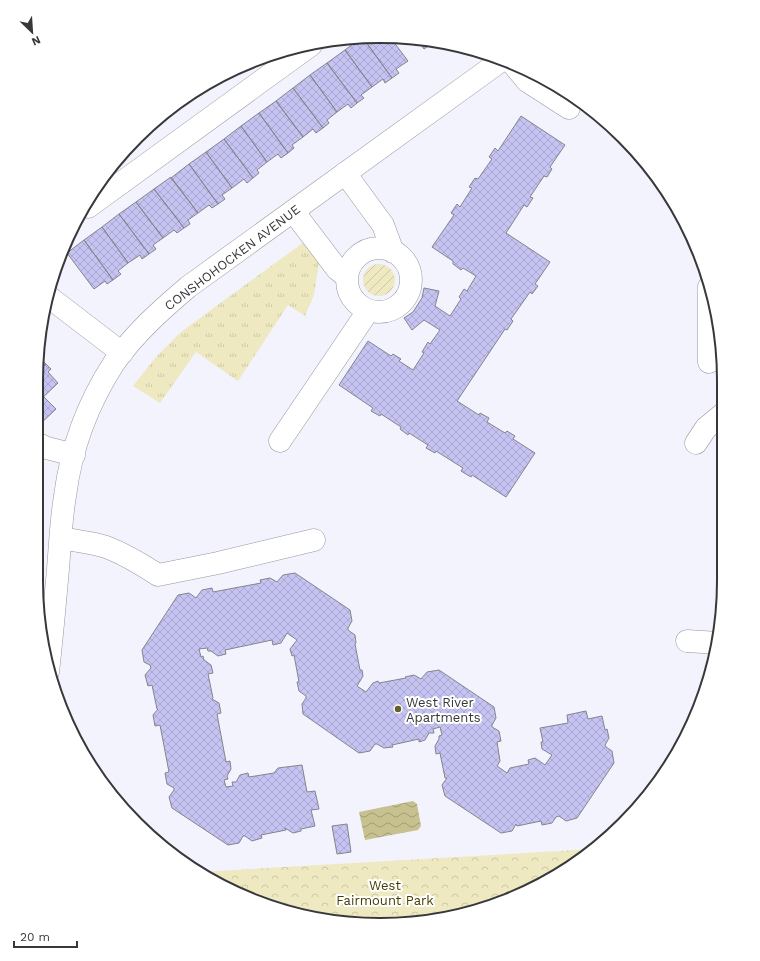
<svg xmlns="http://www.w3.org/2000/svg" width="760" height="961" font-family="'Work Sans',sans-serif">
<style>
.grass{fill:url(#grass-tufts)}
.park{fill:url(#park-crowns)}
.garden{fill:url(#garden-furrows)}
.water{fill:url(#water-waves)}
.building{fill:url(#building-cross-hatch);stroke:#84848d}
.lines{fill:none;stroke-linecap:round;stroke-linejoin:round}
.minor-casing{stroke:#96969f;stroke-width:23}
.minor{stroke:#fff;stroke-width:22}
.poi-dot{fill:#665f2c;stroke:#fff;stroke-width:1.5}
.labels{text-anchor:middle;stroke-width:4;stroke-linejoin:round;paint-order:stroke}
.street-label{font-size:13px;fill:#38383b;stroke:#fff}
.poi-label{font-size:13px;fill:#38383b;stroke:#fff;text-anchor:start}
.park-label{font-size:13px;fill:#463e00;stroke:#fff}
.rim{fill:none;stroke:#38383b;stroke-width:2}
</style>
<defs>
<pattern id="grass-tufts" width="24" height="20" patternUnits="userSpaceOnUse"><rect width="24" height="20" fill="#eee9c0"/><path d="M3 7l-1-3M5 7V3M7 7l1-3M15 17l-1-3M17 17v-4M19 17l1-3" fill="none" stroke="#cdc9a6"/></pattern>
<pattern id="park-crowns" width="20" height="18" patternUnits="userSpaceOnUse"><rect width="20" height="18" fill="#eee9c0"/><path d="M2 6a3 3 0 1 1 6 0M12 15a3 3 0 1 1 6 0" fill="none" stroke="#cdc9a6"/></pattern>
<pattern id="garden-furrows" width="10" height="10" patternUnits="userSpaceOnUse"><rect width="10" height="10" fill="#eee9c0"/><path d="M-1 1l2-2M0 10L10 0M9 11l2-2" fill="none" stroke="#cdc9a6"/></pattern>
<pattern id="water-waves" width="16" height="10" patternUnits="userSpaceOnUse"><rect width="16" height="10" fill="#c7c08f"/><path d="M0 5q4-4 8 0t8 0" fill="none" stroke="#a39d76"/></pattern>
<pattern id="building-cross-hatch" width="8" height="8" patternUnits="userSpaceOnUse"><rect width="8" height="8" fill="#c5c3f2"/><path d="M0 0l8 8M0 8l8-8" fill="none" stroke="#aaa8d0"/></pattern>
</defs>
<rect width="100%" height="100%" fill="#f3f3fd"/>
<!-- grass -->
<path class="grass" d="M304,242l15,21 -5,32 -9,21 -17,-11 -50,76 -42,-29 -36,51 -27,-17 23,-29 25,-25z"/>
<!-- park -->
<path class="park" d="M594,849l-42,30 -83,34 -89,12 -89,-12 -83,-34 -9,-7z"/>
<!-- garden -->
<path class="garden" d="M363 280a16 16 0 1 1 32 0a16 16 0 1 1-32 0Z"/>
<!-- water -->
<path class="water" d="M413,801l4,3 4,22 -3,4 -53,10 -6,-28z"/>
<!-- building -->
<path class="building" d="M390,37l18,24 -12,8 3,4 -7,5 -29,-40z
M361,38h2l29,40 -7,5 -2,-4 -11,8 -27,-37z
M417,39l17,3 -10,7z
M345,50l27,37 -11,8 3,3 -7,5 -30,-40z
M327,63l30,40 -6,5 -3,-4 -11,8 -27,-37z
M310,75l27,37 -10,8 2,3 -6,5 -30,-40z
M293,88l30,40 -7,5 -3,-4 -10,8 -27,-36z
M276,101l27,36 -11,8 2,3 -6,5 -29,-40z
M259,113l29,40 -7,5 -3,-4 -11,8 -26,-36z
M521,116l44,29 -15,22 2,2 -5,8 -3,-1 -14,21 3,1 -6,9 -3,-2 -18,28 44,29 -15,22 3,2 -6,8 -2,-2 -19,27 2,2 -6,9 -2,-1 -48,72 22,14 1,-2 9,5 -2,4 18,11 2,-2 8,5 -2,3 22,14 -29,44 -34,-22 -1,2 -10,-6 2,-3 -27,-17 -1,2 -9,-5 2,-3 -19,-12 -1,2 -8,-6 1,-2 -20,-13 -1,2 -9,-5 2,-3 -34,-23 29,-44 23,15 2,-2 8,5 -2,2 14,9 11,-17 -2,-1 6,-10 2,2 10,-14 -16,-10 -12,10 -8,-12 9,-6 9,-14 2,-10 15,3 -4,15 15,10 11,-17 -2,-2 5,-8 3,2 9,-15 -13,-8 -2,2 -8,-6v-3l-21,-14 22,-32 -3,-2 6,-9 3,3 12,-19 -3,-1 6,-9 3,1 14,-20 -3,-2 6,-9 3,3z
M241,126l26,36 -10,8 2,3 -6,5 -29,-39z
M224,139l29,39 -6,5 -3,-4 -12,9 -26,-36z
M206,152l26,36 -10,7 3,4 -7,5 -29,-40z
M189,164l29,40 -6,4 -3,-3 -11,8 -27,-35z
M171,177l27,36 -10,7 2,4 -6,4 -30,-39z
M154,189l30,39 -7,5 -3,-3 -11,8 -27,-36z
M136,202l27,36 -10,7 3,4 -7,5 -30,-40z
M119,214l30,40 -7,5 -2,-4 -12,8 -26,-36z
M102,227l26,36 -10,8 3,3 -8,6 -29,-40z
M84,240l29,40 -6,4 -2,-3 -11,8 -27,-36z
M40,358l6,6 -9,9v-13z
M46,364l5,5 -3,3 10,11 -21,20v-30z
M43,396l13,13 -19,18v-24z
M295,573l55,37 2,11 -4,7v2l7,5 1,8 -1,1 5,26h2l1,6 -6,10 9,6 7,-9 5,-2 1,2 27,-5 -1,-1 9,-2 7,4 6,-7 12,-2 55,37 2,11 -4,7v2l7,4 2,10 -4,1 3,19 -3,5 10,7 3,-5 19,-4 -1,-4 7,-2 10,7 7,-10 -10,-6 -1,-7h2l-3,-14 28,-5 -1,-8 19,-4 2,8 14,-3 3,14 2,-1 2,9 -4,7 1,2 6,4 2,12 -37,55 -11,3 -7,-5 -3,1 -4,6 -10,2 -1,-4 -24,5 -1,-2 -4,7 -11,2 -56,-37 -3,-11 5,-7h-2l-5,-25 -4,1 -1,-8 4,-7v-3l3,-1 -2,-8 -7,2 1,4h-5l-4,7 -6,2v-3l-27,6 1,2 -9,1 -7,-4h-2l-5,7 -11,2 -56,-39 -1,-10 4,-6v-2l-7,-5 -2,-9h2l-5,-27 -2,1 -2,-7 7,-9 -10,-7 -6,10 -8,2 -1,-5 -47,10 1,4 -8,2 -7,-5h-3l-1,-3 -8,1 2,8 2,-1 1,4 7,5 2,8 -5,1 5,24 -1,1 7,4 2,10 -4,1 9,48 4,-1 1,8 -4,7 1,3 -4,1 2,7 7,-1 -1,-4h4l4,-7 8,-2 1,4 25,-4 4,-5 24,-3 5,27 8,-1 4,18 -8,1 4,16 -14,3v2l-8,2 -8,-5 1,2 -25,5 1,3 -10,3 -7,-5h-2l-4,7 -11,2 -56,-37 -3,-11 5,-7v-2l-7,-4 -2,-11 4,-1 -9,-47 -5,1 -2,-11 5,-6h-1l-5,-24 -4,1 -3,-11 6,-7 -1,-3 -6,-3 -2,-12 36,-55 11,-2 7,5 6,-8 10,-2 1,4 48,-9 -1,-3 10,-2 7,4 6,-7z
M347,824l4,28 -14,2 -5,-28z"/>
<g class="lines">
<!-- minor casing -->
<g class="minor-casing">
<path id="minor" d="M513,64l14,17 42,27
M345,173l38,52 10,27
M88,207l223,-162
M293,211l44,58 10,8
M347 280a32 32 0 1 1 64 0a32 32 0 1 1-64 0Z
M709,287v75l14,-6
M49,297l73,56
M280,441l88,-130
M36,443l11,5 27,7
M696,443l10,-15 17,-14
M61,538c15,3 30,4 45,9 19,7 35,17 52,28l60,-12 96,-23
M687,641l31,2
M48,672c4,-35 7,-69 10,-103 2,-24 3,-49 7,-73 6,-47 23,-93 49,-133 20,-29 47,-53 74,-76l314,-227"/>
</g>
<!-- minor -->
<use href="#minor" class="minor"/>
</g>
<!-- markers -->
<circle class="poi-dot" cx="398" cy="709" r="4"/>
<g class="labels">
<!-- street labels -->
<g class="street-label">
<text transform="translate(232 257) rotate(-37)" y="5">CONSHOHOCKEN AVENUE</text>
</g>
<!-- poi labels -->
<g class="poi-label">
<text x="406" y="707">West River<tspan x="406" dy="15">Apartments</tspan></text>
</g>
<!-- park labels -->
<g class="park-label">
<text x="385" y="890">West<tspan x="385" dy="15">Fairmount Park</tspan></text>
</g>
</g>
<!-- crop -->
<path d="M0 0H760V961H0ZM380 43H380A337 337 0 0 1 717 380V581A337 337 0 0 1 380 918H380A337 337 0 0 1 43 581V380A337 337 0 0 1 380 43Z" fill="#fff" fill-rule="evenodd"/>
<path class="rim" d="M380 43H380A337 337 0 0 1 717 380V581A337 337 0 0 1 380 918H380A337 337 0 0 1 43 581V380A337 337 0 0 1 380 43Z"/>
<!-- north arrow -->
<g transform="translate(32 32) rotate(155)" stroke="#ffffff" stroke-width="3" paint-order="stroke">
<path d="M0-3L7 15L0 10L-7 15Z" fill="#38383b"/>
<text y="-6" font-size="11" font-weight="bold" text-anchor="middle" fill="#38383b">N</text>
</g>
<!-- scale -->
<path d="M14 941v6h63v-6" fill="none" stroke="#38383b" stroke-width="2"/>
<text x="20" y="941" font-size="12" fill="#38383b" stroke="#ffffff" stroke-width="3" paint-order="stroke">20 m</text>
</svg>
